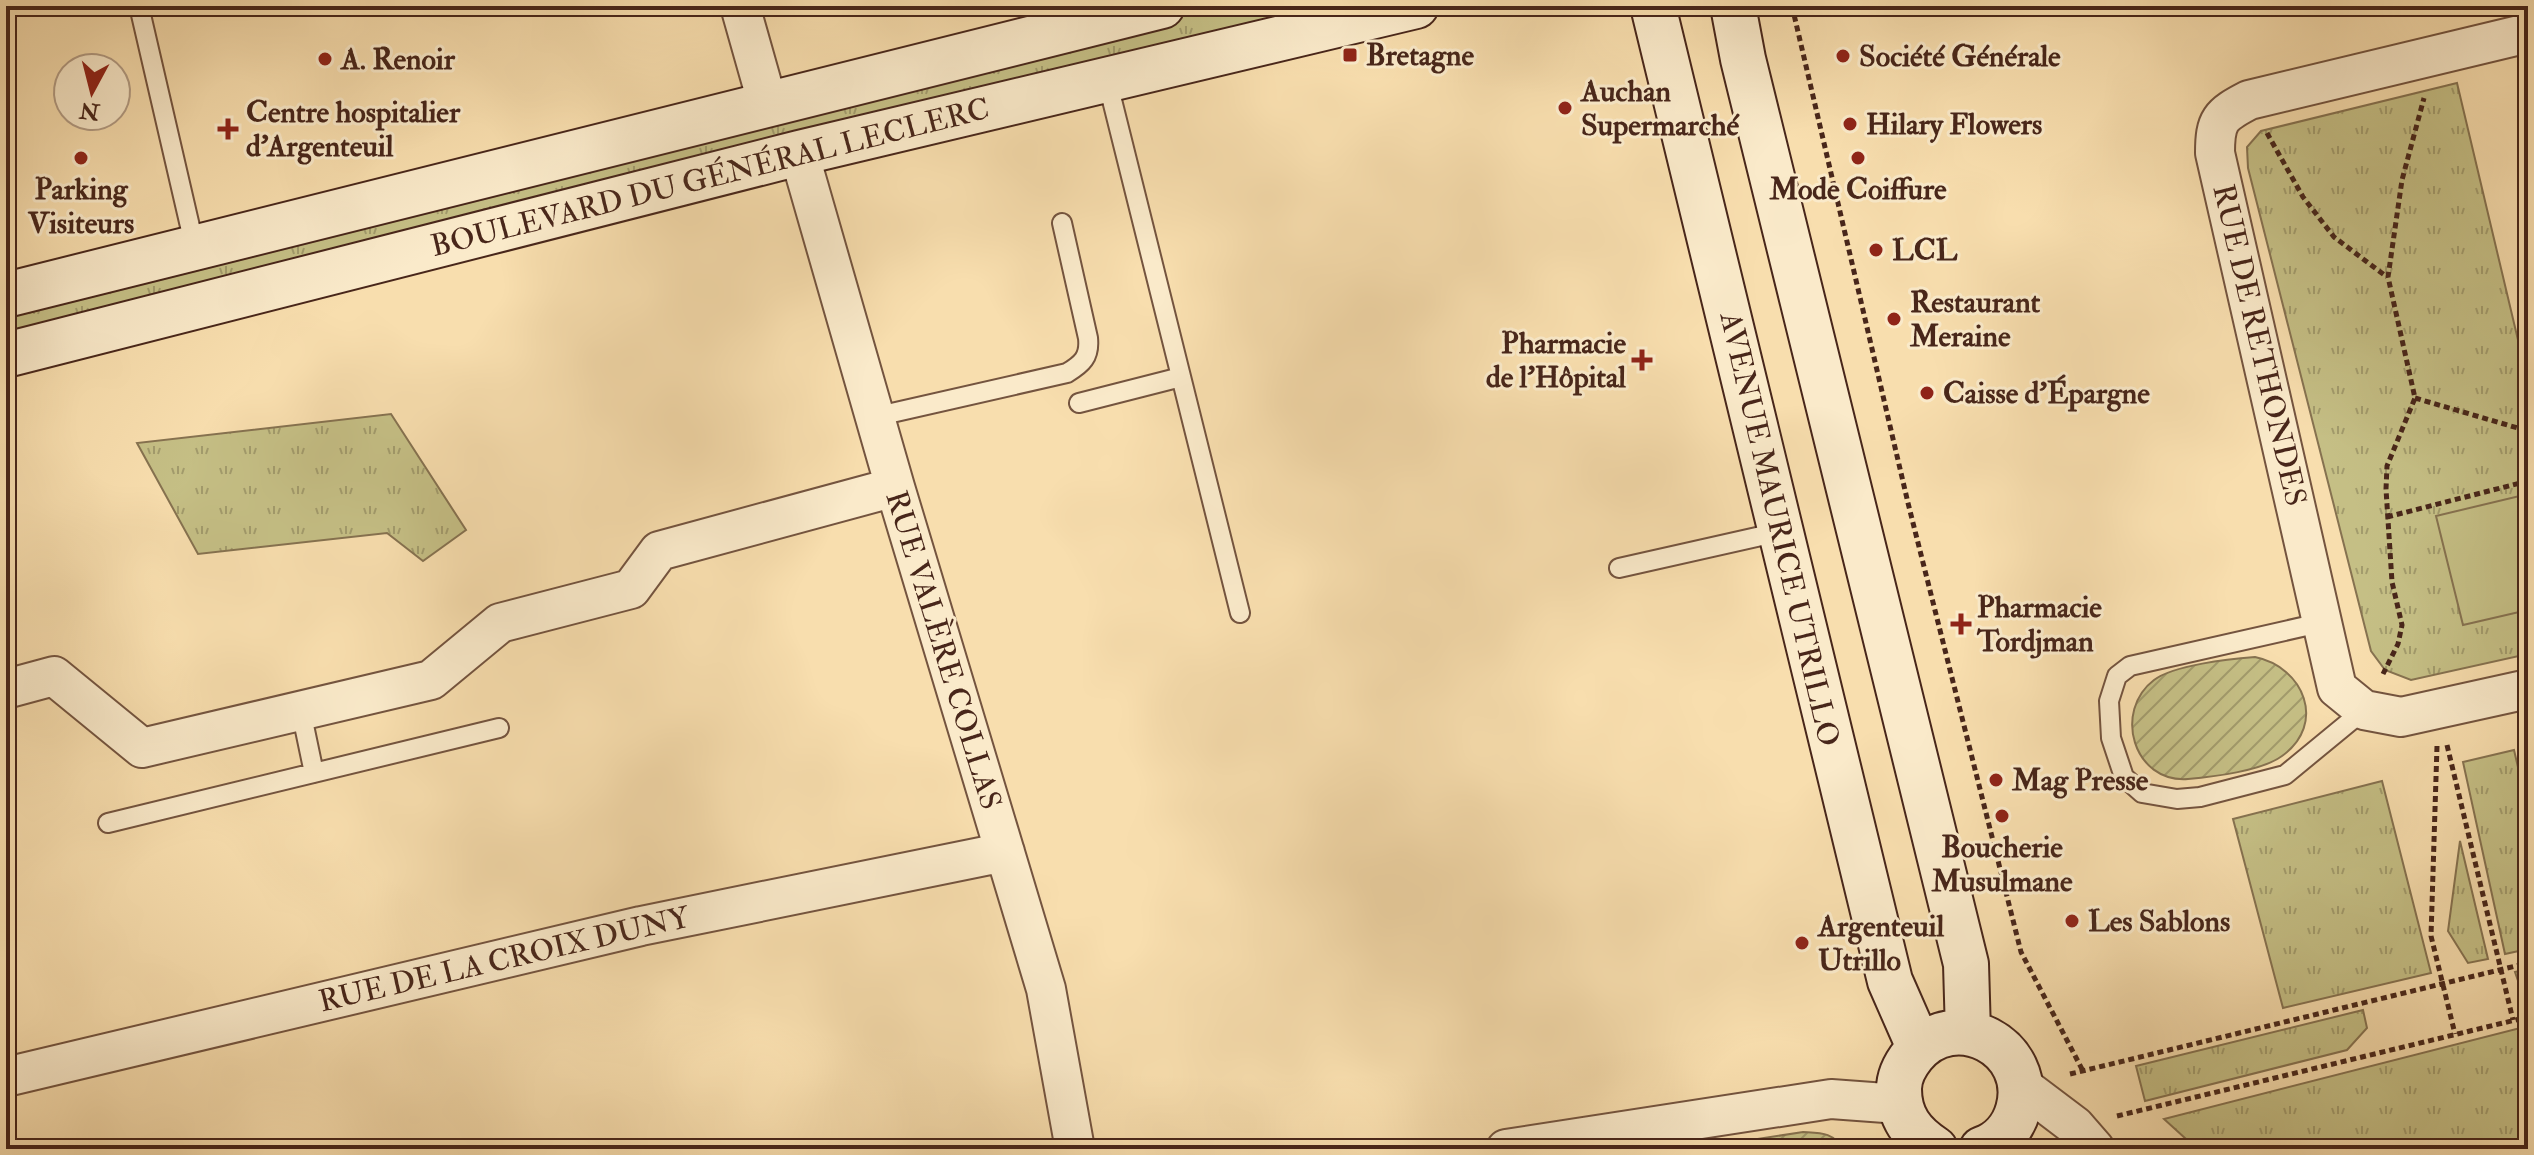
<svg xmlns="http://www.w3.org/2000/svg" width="2534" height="1155" font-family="'IM FELL Double Pica',serif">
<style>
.grass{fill:url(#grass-tufts);stroke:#867250;stroke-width:2}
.garden{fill:url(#garden-furrows);stroke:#867250;stroke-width:2}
.pitch{fill:#c5bf85;stroke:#867250;stroke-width:2}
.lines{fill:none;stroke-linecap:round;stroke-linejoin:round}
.lane-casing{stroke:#74543f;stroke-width:22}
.street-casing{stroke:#74543f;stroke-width:42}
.secondary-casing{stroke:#48261a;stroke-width:48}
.path{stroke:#48261a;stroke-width:5;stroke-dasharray:6 4;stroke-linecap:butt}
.lane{stroke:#faeaca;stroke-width:18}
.street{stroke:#faeaca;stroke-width:38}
.secondary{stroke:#faeaca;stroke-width:44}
.poi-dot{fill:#8f2418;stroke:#faeaca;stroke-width:3}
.labels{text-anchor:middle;stroke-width:6;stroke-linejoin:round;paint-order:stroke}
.poi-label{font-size:30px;font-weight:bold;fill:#48261a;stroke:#faeaca;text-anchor:start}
.street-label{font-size:30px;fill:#48261a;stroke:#faeaca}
</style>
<defs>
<pattern id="grass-tufts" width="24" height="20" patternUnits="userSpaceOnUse" patternTransform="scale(2)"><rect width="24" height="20" fill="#c5bf85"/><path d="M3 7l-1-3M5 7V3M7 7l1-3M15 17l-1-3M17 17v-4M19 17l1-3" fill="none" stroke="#a29b6c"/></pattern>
<pattern id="garden-furrows" width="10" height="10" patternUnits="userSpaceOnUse" patternTransform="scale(2)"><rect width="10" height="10" fill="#c5bf85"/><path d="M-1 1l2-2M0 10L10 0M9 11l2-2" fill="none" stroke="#a29b6c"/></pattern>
</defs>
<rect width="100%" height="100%" fill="#f8deae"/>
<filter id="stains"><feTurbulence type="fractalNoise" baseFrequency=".0025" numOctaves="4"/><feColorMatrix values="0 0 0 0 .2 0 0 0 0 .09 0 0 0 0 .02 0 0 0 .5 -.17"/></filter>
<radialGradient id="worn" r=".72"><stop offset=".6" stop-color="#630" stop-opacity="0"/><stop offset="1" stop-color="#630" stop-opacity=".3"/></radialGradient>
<!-- grass -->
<path class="grass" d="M1209,6h130l-1333,335v-33z
M2457,83l71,299v272l-117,26 -26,-10 -14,-19 -123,-483 -1,-21 14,-16z
M391,414l75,116 -43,31 -36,-28 -189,21 -61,-111z
M2514,750l14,60v139l-23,5 -42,-192z
M2382,781l49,192 -148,35 -50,-189z
M2460,841l28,118 -20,4 -20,-32z
M2528,969v35h-2l-11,-32z
M2363,1010l4,18 -20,22 -202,51 -9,-35z
M2528,1026v123h-331l-33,-30z"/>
<!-- garden -->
<path class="garden" d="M2255,657c49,10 72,67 27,99 -20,15 -70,21 -94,23 -55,4 -75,-68 -34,-99 20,-15 75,-21 101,-23z
M1803,1132c16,1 32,0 38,17h-148z"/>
<!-- pitch -->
<path class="pitch" d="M2528,494v116l-65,15 -27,-109z"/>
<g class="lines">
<!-- lane casing -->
<g class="lane-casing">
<path id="lane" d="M139,6l56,242
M1107,80l133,533
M1079,403l102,-26
M874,417l193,-44c15,-9 23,-16 21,-35l-26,-115
M1619,568l160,-36
M2324,622l-194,44 -13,10 -8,25 2,37 13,39 18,16 35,6 23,-2 85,-22 79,-65
M301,711l13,62
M108,823l391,-95"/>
</g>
<!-- street casing -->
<g class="street-casing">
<path id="street" d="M740,6l28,99
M2528,33l-279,67c-29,15 -34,20 -34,53l122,535 27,22 37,7 127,-28
M799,153l96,334 151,502 29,160
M6,689l48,-13 88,72 289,-68 69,-57 131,-34 28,-38 236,-64
M6,1077l635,-151 364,-74
M2022,1086l53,40 20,23
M1506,1149l325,-50 68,5"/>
</g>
<!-- secondary casing -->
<g class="secondary-casing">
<path id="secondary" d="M1653,6l237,975 29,66
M1733,6l10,53 223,905 2,69
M6,295l1156,-289
M6,355l793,-202 617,-147
M1935,1149c-23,-15 -36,-32 -36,-60 0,-12 6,-24 14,-34 41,-51 123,-8 105,55 -5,18 -18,33 -36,39"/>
</g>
<!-- path -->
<path class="path" d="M1792,6l116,497 113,449 62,119
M2267,133l36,64 31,40 53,40
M2415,398l113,33
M2387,517l141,-36
M2383,674l15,-30 4,-19 -10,-43 -6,-93 1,-23 28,-68 -27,-121 14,-97 22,-82
M2447,745l66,275
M2437,746l-6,190 24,98
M2070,1074l458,-111
M2117,1116l411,-99"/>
<!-- lane -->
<use href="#lane" class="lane"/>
<!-- street -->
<use href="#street" class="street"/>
<!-- secondary -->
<use href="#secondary" class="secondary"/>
</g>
<!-- markers -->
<g class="poi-dot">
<rect x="1342" y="47" width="16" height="16" rx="4"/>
<circle cx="1843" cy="56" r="8"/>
<circle cx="325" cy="59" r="8"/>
<circle cx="1565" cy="108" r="8"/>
<circle cx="1850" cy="124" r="8"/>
<path d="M224 117h8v8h8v8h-8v8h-8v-8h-8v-8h8z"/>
<circle cx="81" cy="158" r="8"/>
<circle cx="1858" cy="158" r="8"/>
<circle cx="1876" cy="250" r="8"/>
<circle cx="1894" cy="319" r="8"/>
<path d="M1638 348h8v8h8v8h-8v8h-8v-8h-8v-8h8z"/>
<circle cx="1927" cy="393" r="8"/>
<path d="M1957 612h8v8h8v8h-8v8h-8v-8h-8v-8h8z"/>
<circle cx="1996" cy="780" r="8"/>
<circle cx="2002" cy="816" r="8"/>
<circle cx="2072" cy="921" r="8"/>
<circle cx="1802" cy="943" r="8"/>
</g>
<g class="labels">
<!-- poi labels -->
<g class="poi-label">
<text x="1366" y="65">Bretagne</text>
<text x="1859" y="66">Société Générale</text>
<text x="341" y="69">A. Renoir</text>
<text x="1581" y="101">Auchan<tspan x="1581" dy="34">Supermarché</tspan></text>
<text x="246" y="122">Centre hospitalier<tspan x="246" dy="34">d'Argenteuil</tspan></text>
<text x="1866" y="134">Hilary Flowers</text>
<text x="81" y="199" text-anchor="middle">Parking<tspan x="81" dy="34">Visiteurs</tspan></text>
<text x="1858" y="199" text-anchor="middle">Mode Coiffure</text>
<text x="1892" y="260">LCL</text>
<text x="1910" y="312">Restaurant<tspan x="1910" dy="34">Meraine</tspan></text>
<text x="1626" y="353" text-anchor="end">Pharmacie<tspan x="1626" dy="34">de l'Hôpital</tspan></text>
<text x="1943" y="403">Caisse d'Épargne</text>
<text x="1977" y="617">Pharmacie<tspan x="1977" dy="34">Tordjman</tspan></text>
<text x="2012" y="790">Mag Presse</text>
<text x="2002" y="857" text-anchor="middle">Boucherie<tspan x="2002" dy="34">Musulmane</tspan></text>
<text x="2088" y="931">Les Sablons</text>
<text x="1818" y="936">Argenteuil<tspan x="1818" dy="34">Utrillo</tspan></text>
</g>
<!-- street labels -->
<g class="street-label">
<text transform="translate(710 177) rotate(-14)" y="10">BOULEVARD DU GÉNÉRAL LECLERC</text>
<text transform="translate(2260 345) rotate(77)" y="10">RUE DE RETHONDES</text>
<text transform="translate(1780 529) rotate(77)" y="10">AVENUE MAURICE UTRILLO</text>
<text transform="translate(944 650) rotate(73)" y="10">RUE VALÈRE COLLAS</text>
<text transform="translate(504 959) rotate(-13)" y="10">RUE DE LA CROIX DUNY</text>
</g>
</g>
<!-- margin -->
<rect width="2534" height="1155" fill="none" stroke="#f8deae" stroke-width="32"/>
<rect x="8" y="8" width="2518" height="1139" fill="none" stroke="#48261a" stroke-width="4"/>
<rect x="16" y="16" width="2502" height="1123" fill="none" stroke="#48261a" stroke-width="2"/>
<!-- north arrow -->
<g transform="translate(92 92) rotate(187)"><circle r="38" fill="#faeaca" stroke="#b39c84" stroke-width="2"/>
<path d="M0-6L14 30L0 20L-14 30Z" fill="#8f2418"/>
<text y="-12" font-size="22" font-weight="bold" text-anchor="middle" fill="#48261a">N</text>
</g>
<rect width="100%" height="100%" filter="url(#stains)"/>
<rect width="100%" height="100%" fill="url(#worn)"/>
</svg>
